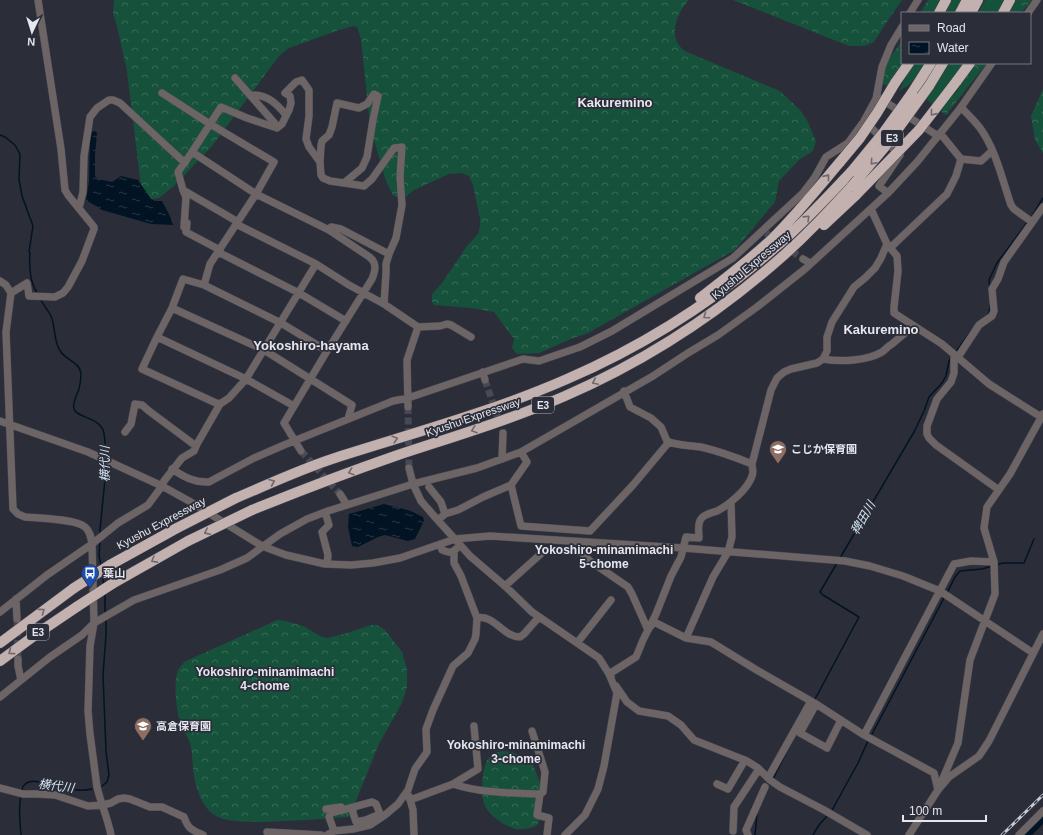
<svg xmlns="http://www.w3.org/2000/svg" width="1043" height="835" font-family="Arial,'Noto Sans JP',sans-serif">
<style>
.grass{fill:#16513b}
.forest{fill:url(#forest-crowns)}
.water{fill:url(#water-ripples)}
.lines{fill:none;stroke-linecap:round;stroke-linejoin:round}
.stream{stroke:#021423;stroke-width:1.5}
.river{stroke:#021423;stroke-width:10}
.minor-tunnel{stroke:#474954;stroke-width:7;stroke-dasharray:7 3.5;stroke-linecap:butt}
.minor-casing{stroke:#494b56;stroke-width:8}
.highway-casing{stroke:#494b56;stroke-width:11}
.minor{stroke:#6d6565;stroke-width:7}
.highway{stroke:#c3b1af;stroke-width:10}
.rail-casing{stroke:#c9cad3;stroke-width:3}
.rail{stroke:#2b2d39;stroke-width:1.5;stroke-dasharray:4.5;stroke-linecap:butt}
.highway-bridge-casing{stroke:#494b56;stroke-width:11;stroke-linecap:butt}
.highway-bridge{stroke:#c3b1af;stroke-width:10}
.oneway{stroke:#6f686e}
.labels{text-anchor:middle;stroke-width:3.5;stroke-linejoin:round;paint-order:stroke}
.shield{fill:#2b2d39;stroke:#adaeb8;stroke-width:1}
.shield-label{font-size:10px;font-weight:bold;fill:#e5e6ee}
.street-label{font-size:11px;fill:#e5e6ee;stroke:#2b2d39}
.poi-label{font-size:11px;font-weight:bold;fill:#e5e6ee;stroke:#2b2d39;text-anchor:start}
.water-label{font-size:12px;font-style:italic;fill:#d3e4f1;stroke:#2b2d39}
.neighbourhood-label{font-size:12px;font-weight:bold;fill:#e5e6ee;stroke:#2b2d39}
.quarter-label{font-size:13px;font-weight:bold;fill:#e5e6ee;stroke:#2b2d39}
</style>
<defs>
<pattern id="forest-crowns" width="20" height="18" patternUnits="userSpaceOnUse"><rect width="20" height="18" fill="#16513b"/><path d="M2 6a3 3 0 1 1 6 0M12 15a3 3 0 1 1 6 0" fill="none" stroke="#386a58"/></pattern>
<pattern id="water-ripples" width="26" height="14" patternUnits="userSpaceOnUse"><rect width="26" height="14" fill="#021423"/><path d="M2 4q2-2 4 0t4 0M15 11q2-2 4 0t4 0" fill="none" stroke="#273643"/></pattern>
</defs>
<rect width="100%" height="100%" fill="#2b2d39"/>
<!-- grass -->
<path class="grass" d="M950,0h11l-7,13h-11z
M985,0h20l-8,13h-19z
M914,63h11c-9,14 -11,21 -26,28l7,-15z
M949,63h16l-31,43 -8,-7z"/>
<!-- forest -->
<path class="forest" d="M114,0h575c-13,13 -23,41 -2,52l93,39 20,19 7,10 9,21 -3,10 -14,9 -20,21 -4,21 -40,48 -147,83 -15,5 -34,15 -22,1 -5,-6 2,-9 -20,-27 -23,-4 -37,-3 -2,-4v-7l10,-11 25,-37 11,-12 2,-8v-7l-7,-34 -4,-9 -8,-3 -12,1 -35,16 -10,8h-6l-5,-3 -7,-14 -16,-55 -9,-87 -4,-12 -4,-1 -17,5 -30,11 -17,6 -10,8 -67,90 -37,39 -16,13 -7,1 -6,-1 -4,-3 -15,-124 -10,-45 -4,-12z
M733,0h169l-20,29 -8,13 -9,4h-16z
M928,0h12l-7,13h-13z
M1016,0h16l-11,13h-13z
M902,41v22h3l-17,24 -6,-4 4,-20z
M976,63h11l-41,52 -7,-5 12,-16 3,1z
M1043,89v64l-8,-13 -4,-24z
M277,620l9,1 17,5 19,11 6,1 19,-5 24,-8h6l8,5 17,22 5,17v18l-5,16 -23,41 -28,69 -3,4c-28,2 -56,4 -85,5 -13,0 -33,0 -45,-5 -15,-7 -21,-26 -24,-41 -2,-11 -1,-22 -4,-33 -2,-6 -6,-11 -8,-16 -6,-14 -9,-44 -4,-57 2,-3 4,-5 6,-8z
M502,751l10,1 19,9c5,9 9,21 11,32 1,7 0,27 -5,32 -4,3 -8,3 -12,4 -4,0 -8,1 -12,-1 -10,-3 -24,-13 -28,-22 -4,-10 -3,-21 -2,-31 2,-14 5,-20 19,-24z"/>
<!-- water -->
<path class="water" d="M95,131l2,2 -2,23v20l3,3 14,3 9,-6 17,4 13,19 4,2h7c4,8 9,15 11,24l-22,-1 -49,-14 -16,-10 3,-18 1,-44 2,-6z
M384,504l27,7 12,6 1,4 -9,18 -7,2 -23,-6 -7,2 -20,10 -6,-1 -4,-19 1,-13z"/>
<g class="lines">
<!-- stream -->
<path class="stream" d="M0,135l5,2 10,8 5,9 -1,25 3,17 11,30 -4,26 1,1c-1,13 0,29 7,40
M1031,218l12,-20
M990,287l-1,-7 8,-17 30,-40
M40,298c3,7 8,12 11,18 5,12 2,26 10,36 5,8 19,10 20,22 0,4 -1,11 -2,15 -2,6 -7,14 -5,20 3,9 24,8 29,21 3,8 2,18 2,27
M989,314l1,-10
M955,353l19,-26
M100,535v-6l6,-59 -1,-7
M100,540l-1,15 2,11
M840,558l74,-126 10,-21 5,-14 13,-14 4,-7 3,-15 2,-4
M996,565l7,-2h21l10,-24
M102,574l2,10
M947,593l8,-16 5,-6 22,-2 10,-3
M105,594v20
M814,701l45,-84 -36,-22 -3,-3 17,-29
M871,736l74,-140
M773,779l19,-38
M102,786l5,-4 2,-7 -3,-24 -3,-76 3,-40v-15
M22,790c3,-17 32,-4 42,-2 9,2 20,3 28,1
M21,796c-3,13 -1,26 0,39
M831,812l27,-49 10,-22
M755,835l2,-22
M813,835l6,-10 9,-10"/>
<!-- river -->
<path class="river" d="M1025,835l18,-18"/>
<!-- minor-tunnel -->
<path class="minor-tunnel" d="M766,233l37,26
M485,380l18,53
M408,407l1,61
M301,451l39,43
M17,619l1,40"/>
<!-- minor casing -->
<g class="minor-casing">
<path id="minor" d="M910,13l8,-13
M1028,13l9,-13
M235,78l43,49
M162,93l48,31 64,38 -18,32 -46,70 -6,21
M251,95c17,0 25,8 35,20
M881,99l57,37
M961,107c6,7 13,13 19,21 16,22 22,51 31,77l3,4 18,13
M866,123l34,32 -21,31 9,7
M940,133l21,26
M192,152l29,-45 26,11 30,10 5,-4 7,-14 2,-7 -1,-7 -5,-3 11,-11 6,-2 7,10v26l-3,23 3,8 11,15 1,13 2,3 7,3 14,2
M320,162l1,-16 1,-5 7,-6 3,-8 5,-24 22,5 8,-4 7,-10 4,2 -5,24 -6,37 -5,11 -18,15 20,3 8,-7 22,-31 8,-1 -2,30 2,28 -6,33 -7,16 -3,10v9l-2,31 34,23 -11,33 1,47
M183,190l55,32
M79,208l4,-16 1,-36 6,-39 7,-9 12,-8h4l7,3 65,60
M871,209l16,35 10,12 1,15 -4,36v6l48,31 47,40 52,33
M187,223l-1,9 34,18
M236,224l80,40 33,21 35,19
M184,227l2,-30 -3,-7 -5,-18 14,-20 64,42 73,36 39,26c9,6 8,13 4,23l-45,72 -43,72 17,28
M329,230l2,-3 10,2 48,25
M890,248l57,-54 9,-18 5,-17 20,2 11,-10
M218,252l81,41 47,28
M803,259l7,4
M0,281l6,4 5,8 -5,39 7,177 5,5 7,3c13,1 51,2 60,10 5,4 6,10 7,17l2,79 -4,23 -2,65 2,23 7,53c4,17 11,32 14,48
M11,293l16,-10 2,13 26,1 8,-4 5,-6 14,-26 12,-32v-2l-26,-32 -3,-5 -4,-41 -23,-149
M172,308l92,42 88,55 -4,14
M418,327l22,-1 7,-2 4,1 20,12
M157,337l89,42 48,27
M823,359c17,3 44,2 59,-7 3,-2 6,-6 10,-8 7,-6 14,-12 22,-18
M483,372l2,8
M624,391l6,16 21,11 10,9 6,14c10,5 22,4 34,6 17,4 34,10 51,17
M220,404l-4,-1 -74,-34 15,-32 15,-29 11,-29 21,6 77,38 46,28
M0,421l88,31 74,34 27,15 73,45 24,9 39,9 26,1 22,-2 27,-5 55,-19 35,-3 193,12 162,13 25,5 33,10 37,15 93,62
M125,432l6,-8 4,-20 7,1 7,6 47,35
M521,452l6,10 -16,23 10,41 69,5 43,-46 36,-43
M502,459l1,-26
M409,468l4,16 8,17 14,16 35,39 35,30 27,26 67,46 12,19
M172,469c12,8 23,14 37,13l45,-24 30,-13 109,-44 15,-3 115,-39 16,2 41,-14 32,-16 121,-73 70,-65 12,-16 11,-20 22,-14 16,-22 12,-22 6,-32 9,-22 11,-18
M429,487l12,15 4,12
M999,490l-63,-45 -7,-7 -2,-4v-8l10,-27 14,-17 3,-9v-15l4,-1 21,-32 13,-9 2,-5 -2,-22 6,-10 6,-17 39,-55
M340,494l7,11
M325,512l4,13 -7,7 6,23 -1,9
M438,520l7,-6 13,-4 25,-13 28,-12
M440,544l2,6c6,2 9,4 14,-1
M505,586l39,-35 7,-1 30,2 9,9 38,26 4,7 16,36
M16,599l1,20
M0,612l47,-37 45,-31 26,-21 30,-18 14,-19 2,-5 18,-23 12,-7 3,-7 23,-40 9,-6 17,-19 70,-115
M477,618c17,-4 26,19 43,19l4,-3 15,-17
M650,627l4,-5 32,16 25,4 44,27 61,35 48,31 70,38 4,17
M686,638l27,-61 15,-25 4,-15 -1,-35
M577,643l34,-43
M18,659v7l3,14
M616,686l11,16 12,9 29,5 13,9 13,15 53,21 11,7 12,12 10,7 44,23 43,25
M0,697l50,-40 32,-22 12,-12 40,-23 86,-30 27,-12 33,-24 27,-15 21,-8 85,-27 64,-16 44,-16 132,-76 35,-23 30,-18 39,-28 48,-38 83,-76 29,-31 42,-52 33,-47
M816,704l-16,29 27,15 14,-28
M532,731l13,41 -2,20 -3,2 -3,21 12,3 -2,17
M864,735l90,-171 17,-3 23,1
M768,778l43,-77
M453,784l25,-15 -4,-43
M717,784l11,5 17,-29
M0,788l23,6h14l18,1 33,11 15,-1 8,-2 7,-4 6,-1 6,1 20,8h12l22,10c4,12 8,13 19,18
M938,790l20,-47 12,-83 25,-66 -1,-32 -10,-34 3,-21 23,-33 33,-60
M409,796l4,14 1,25
M410,800l43,-16c27,9 58,9 87,10
M326,809l15,-2
M334,831l-5,-14 2,-4 41,-11 4,2 4,10 -14,6 -10,2 -3,-9v-6
M733,831l1,-24 25,-38
M267,832l54,3
M327,835l7,-4 19,-2 17,-4 15,-10 13,-11 10,-14 7,-21 12,-17 -1,-23 7,-19 20,-44 15,-13 7,-14 1,-5 1,-16 -16,-42 -7,-13v-11
M565,835l20,-20 13,-26 6,-23 13,-73 -8,-19 27,-17 7,-17 13,-26 15,-38 10,-19 5,-20 13,1c0,-6 -2,-14 2,-19 3,-5 11,-6 16,-8 12,-6 31,-22 35,-35 2,-4 0,-8 0,-12l19,-74 6,-12 7,-6 7,-3 26,-6 6,-4 4,-8v-14l5,-15 22,-35 11,-9 10,-10 6,-10 6,-14
M748,835l-2,-5 19,-43
M909,835l29,-45 11,-13 30,-21 10,-15 54,-107
M1019,835l24,-24"/>
</g>
<!-- highway casing -->
<g class="highway-casing">
<path id="highway" d="M939,13l7,-13
M960,13l7,-13
M971,13l7,-13
M1003,13l7,-13
M956,82l14,-19
M895,83l14,-20
M929,86l14,-23
M912,93l19,-30
M824,225l32,-30
M700,298c24,-19 50,-38 73,-60 24,-24 45,-50 67,-76
M236,498c33,-14 65,-29 99,-40 78,-25 157,-46 232,-79 81,-35 155,-83 220,-142 23,-21 44,-44 65,-66
M252,510c47,-19 94,-37 143,-54 57,-19 115,-36 170,-60 76,-33 148,-79 211,-134 27,-23 51,-49 76,-76
M110,565l67,-37
M112,584l76,-43
M0,643l74,-55
M0,661l38,-28 40,-27"/>
</g>
<!-- minor -->
<use href="#minor" class="minor"/>
<!-- highway -->
<use href="#highway" class="highway"/>
<!-- rail casing -->
<g class="rail-casing">
<path id="rail" d="M1002,835l41,-40"/>
</g>
<!-- rail -->
<use href="#rail" class="rail"/>
<!-- highway-bridge casing -->
<g class="highway-bridge-casing">
<path id="highway-bridge" d="M840,162l20,-24 17,-25 18,-30
M852,171l32,-39 28,-39
M852,186l32,-38 45,-62
M856,195l63,-65 37,-48
M177,528l59,-30
M188,541l64,-31
M74,588l36,-23
M78,606l34,-22"/>
</g>
<!-- highway-bridge -->
<use href="#highway-bridge" class="highway-bridge"/>
</g>
<!-- one-way arrows -->
<defs><path id="oneway-chevron" d="M-2-3.5L2.5 0L-2 3.5" fill="none" stroke-width="1.6" stroke-linecap="round" stroke-linejoin="round"/></defs>
<g class="oneway">
<use href="#oneway-chevron" transform="translate(933 113) rotate(129)"/>
<use href="#oneway-chevron" transform="translate(873 162) rotate(131)"/>
<use href="#oneway-chevron" transform="translate(827 177) rotate(-51)"/>
<use href="#oneway-chevron" transform="translate(807 218) rotate(-44)"/>
<use href="#oneway-chevron" transform="translate(706 316) rotate(145)"/>
<use href="#oneway-chevron" transform="translate(595 382) rotate(155)"/>
<use href="#oneway-chevron" transform="translate(474 430) rotate(161)"/>
<use href="#oneway-chevron" transform="translate(395 439) rotate(-17)"/>
<use href="#oneway-chevron" transform="translate(351 472) rotate(161)"/>
<use href="#oneway-chevron" transform="translate(272 482) rotate(-23)"/>
<use href="#oneway-chevron" transform="translate(207 532) rotate(154)"/>
<use href="#oneway-chevron" transform="translate(154 560) rotate(151)"/>
<use href="#oneway-chevron" transform="translate(42 611) rotate(-36)"/>
<use href="#oneway-chevron" transform="translate(11 652) rotate(143)"/>
</g>
<!-- icons -->
<defs>
<g id="school-pin" transform="scale(0.9)"><path d="M0 17L-7.5 6A9.5 9.5 0 1 1 7.5 6Z" fill="#8d6e63" stroke="#2b2d39"/><path d="M0-5L7-2L0 1L-7-2ZM-4 1L0 2.5L4 1V4Q0 6-4 4Z" fill="#fff"/></g>
<g id="bus-pin" transform="scale(0.9)"><path d="M0 17L-7.5 6A9.5 9.5 0 1 1 7.5 6Z" fill="#1a4fb4" stroke="#2b2d39"/><path d="M-5-6H5V4H4V6H2V4H-2V6H-4V4H-5ZM-3.5-4V0h7V-4ZM-3.5 1.2v1.5H-2V1.2ZM2 1.2v1.5H3.5V1.2Z" fill="#fff"/></g>
</defs>
<g fill-rule="evenodd">
<use href="#school-pin" x="778" y="449"/>
<use href="#bus-pin" x="90" y="573"/>
<use href="#school-pin" x="143" y="726"/>
</g>
<g class="labels">
<!-- shield labels -->
<g class="shield">
<rect x="881" y="130" width="22" height="16" rx="3"/>
<rect x="532" y="397" width="22" height="16" rx="3"/>
<rect x="27" y="624" width="22" height="16" rx="3"/>
</g>
<g class="shield-label">
<text x="892" y="142">E3</text>
<text x="543" y="409">E3</text>
<text x="38" y="636">E3</text>
</g>
<!-- street labels -->
<g class="street-label">
<text transform="translate(751 265) rotate(-40)" y="4">Kyushu Expressway</text>
<text transform="translate(473 417) rotate(-19)" y="4">Kyushu Expressway</text>
<text transform="translate(161 523) rotate(-28)" y="4">Kyushu Expressway</text>
</g>
<!-- poi labels -->
<g class="poi-label">
<text x="791" y="453">こじか保育園</text>
<text x="103" y="577">葉山</text>
<text x="156" y="730">高倉保育園</text>
</g>
<!-- water labels -->
<g class="water-label">
<text transform="translate(105 464) rotate(-90)" y="4">横代川</text>
<text transform="translate(863 518) rotate(-60)" y="4">稗田川</text>
<text transform="translate(56 786) rotate(7)" y="4">横代川</text>
</g>
<!-- neighbourhood labels -->
<g class="neighbourhood-label">
<text x="604" y="554">Yokoshiro-minamimachi<tspan x="604" dy="14">5-chome</tspan></text>
<text x="265" y="676">Yokoshiro-minamimachi<tspan x="265" dy="14">4-chome</tspan></text>
<text x="516" y="749">Yokoshiro-minamimachi<tspan x="516" dy="14">3-chome</tspan></text>
</g>
<!-- quarter labels -->
<g class="quarter-label">
<text x="615" y="107">Kakuremino</text>
<text x="881" y="334">Kakuremino</text>
<text x="311" y="350">Yokoshiro-hayama</text>
</g>
</g>
<!-- legend -->
<rect x="901" y="12" width="130" height="52" fill="#2b2d39" stroke="#757781"/>
<rect x="909" y="25" width="20" height="6" fill="#6d6565" stroke="#757781"/>
<text x="937" y="32" font-size="12" fill="#e5e6ee">Road</text>
<rect x="909" y="42" width="20" height="12" fill="url(#water-ripples)" stroke="#757781"/>
<text x="937" y="52" font-size="12" fill="#e5e6ee">Water</text>
<!-- north arrow -->
<g transform="translate(32 32) rotate(184)" stroke="#2b2d39" stroke-width="3" paint-order="stroke">
<path d="M0-3L7 15L0 10L-7 15Z" fill="#e5e6ee"/>
<text y="-6" font-size="11" font-weight="bold" text-anchor="middle" fill="#e5e6ee">N</text>
</g>
<!-- scale -->
<path d="M903 815v6h83v-6" fill="none" stroke="#e5e6ee" stroke-width="2"/>
<text x="909" y="815" font-size="12" fill="#e5e6ee" stroke="#2b2d39" stroke-width="3" paint-order="stroke">100 m</text>
</svg>
